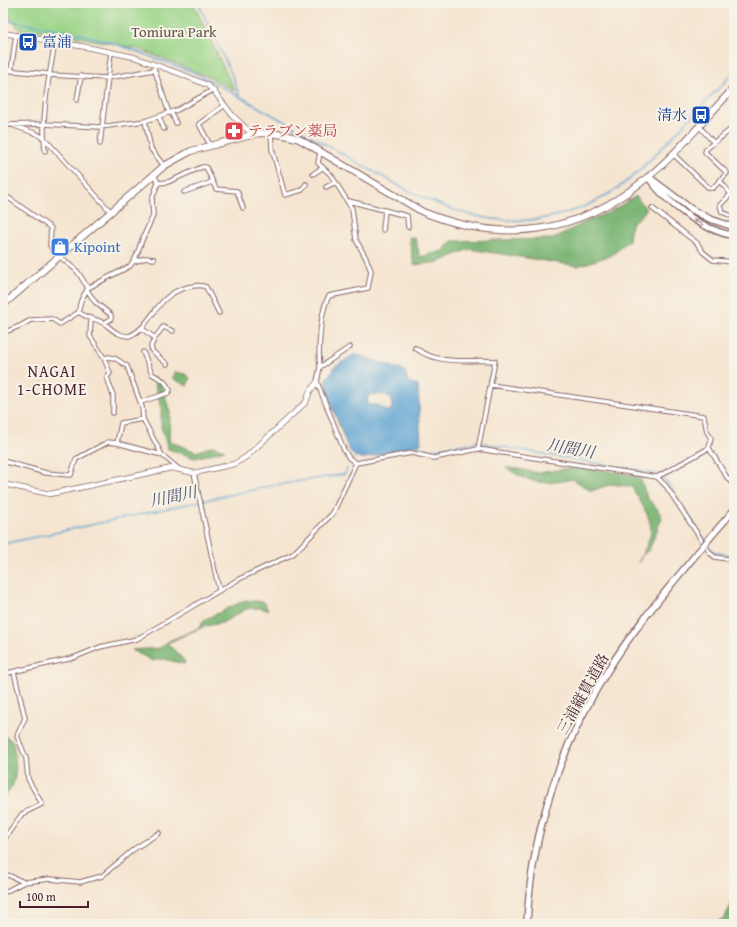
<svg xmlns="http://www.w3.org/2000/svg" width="737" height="927" font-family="'Gentium Book Plus','Noto Serif JP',serif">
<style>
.green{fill:#9ad487;stroke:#727a59}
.forest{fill:#7bb674;stroke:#626a50}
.water{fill:#5ba2d1;stroke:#52607e;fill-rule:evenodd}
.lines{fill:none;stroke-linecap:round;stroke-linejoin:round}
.stream{stroke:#5ba2d1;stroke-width:1.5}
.minor-casing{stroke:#866465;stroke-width:5.5}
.tertiary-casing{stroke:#866465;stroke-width:6}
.primary-casing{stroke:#866465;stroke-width:8}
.trunk-casing{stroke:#866465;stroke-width:8}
.minor{stroke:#fff;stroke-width:3.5}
.tertiary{stroke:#fff;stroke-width:4.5}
.primary{stroke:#fff;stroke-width:5.5}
.trunk{stroke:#fff;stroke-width:6}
.primary-bridge-casing{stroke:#866465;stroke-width:8;stroke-linecap:butt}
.primary-bridge{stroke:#fff;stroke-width:5.5}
.oneway{fill:#ae9aa0}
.labels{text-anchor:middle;stroke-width:4;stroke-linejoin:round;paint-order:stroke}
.park-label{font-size:15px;fill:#625547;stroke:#f7f3e8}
.transit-label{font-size:15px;fill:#164399;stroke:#f7f3e8;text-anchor:start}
.health-label{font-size:15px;fill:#be3a42;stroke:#f7f3e8;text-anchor:start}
.shop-label{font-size:15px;fill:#366cbe;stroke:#f7f3e8;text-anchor:start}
.street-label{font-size:15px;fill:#4a1f2b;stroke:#f7f3e8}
.neighbourhood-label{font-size:16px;letter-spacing:1px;fill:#4a1f2b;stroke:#f7f3e8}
.water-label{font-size:16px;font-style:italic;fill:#51536d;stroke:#f7f3e8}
</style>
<rect width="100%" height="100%" fill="#f7f3e8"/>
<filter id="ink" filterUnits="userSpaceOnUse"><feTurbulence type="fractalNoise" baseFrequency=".025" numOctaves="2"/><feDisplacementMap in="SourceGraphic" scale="8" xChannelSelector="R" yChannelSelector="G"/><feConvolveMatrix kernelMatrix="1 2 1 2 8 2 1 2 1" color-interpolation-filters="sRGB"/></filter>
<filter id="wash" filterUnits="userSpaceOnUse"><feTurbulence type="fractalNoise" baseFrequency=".012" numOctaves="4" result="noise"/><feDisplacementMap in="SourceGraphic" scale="16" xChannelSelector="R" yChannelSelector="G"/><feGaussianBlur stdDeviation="0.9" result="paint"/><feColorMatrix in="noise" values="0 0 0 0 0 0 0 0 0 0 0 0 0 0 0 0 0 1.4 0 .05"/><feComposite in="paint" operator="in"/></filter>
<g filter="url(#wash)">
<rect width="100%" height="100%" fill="#f5e5d0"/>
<!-- green -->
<path class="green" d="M3,3h190l42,88 -28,-15 -68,-27 -86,-17 -34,-3 -16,-20z"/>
<!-- forest -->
<path class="forest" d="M636,196l10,13 -3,5 -12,10 -2,16 -17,15 -34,11 -109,-17 -30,13 -25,3 -5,-28 6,1 5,19 23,-6 9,-10 101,-2 36,-19 19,-7z
M175,372l10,2 5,4 -3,8 -15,-8z
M153,377l11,7 -1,5 7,24 -1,28 27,11 16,-6 13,4 -30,8 -27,-9 -7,-22v-20z
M577,467c21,4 43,4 63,10l7,21 10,10 5,10 -13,32 -7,5 -4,9c3,-8 13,-26 13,-33 0,-16 -12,-30 -19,-44l-20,-3 -21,7 -18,-12c-31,6 -39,6 -67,-11l13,1 19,4z
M245,600l19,2 4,8 -9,-2 -13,1 -24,14 -17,3 -38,17 17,17 1,4 -21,-5 -12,2c-6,-5 -13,-6 -20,-11l28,-2 9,-7 30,-13 5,-8z
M3,734l10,8c3,18 7,44 -10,55z
M734,899v25h-27l17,-5z"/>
<!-- water -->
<path class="water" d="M355,354l50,17 3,11 10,3 3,59 -55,14c-8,1 -14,-3 -18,-10l-21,-55 -1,-14 8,-9v-3zM376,394l10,1 5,3 1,8 -1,4 -4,1 -9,-6h-9l-2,-6 2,-4z"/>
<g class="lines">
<!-- stream -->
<path class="stream" d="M198,3l34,72 8,22
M3,16l6,5c33,5 69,11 101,21 19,6 36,13 55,20 12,5 26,8 38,15 44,23 87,48 131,72 83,47 160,100 258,54 35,-16 59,-44 85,-71 19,-20 38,-40 57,-60
M482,443l175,31
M415,446l14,4 49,-8
M354,458l3,-3
M664,478l41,62
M707,543l6,9 21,4
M3,544l272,-59 65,-10 5,-1 2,-5"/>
</g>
</g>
<g filter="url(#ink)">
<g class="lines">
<!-- minor casing -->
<g class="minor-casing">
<path id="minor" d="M154,68l15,45
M3,70l46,4
M11,71l5,-36
M49,75l58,3 47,-8
M77,100l4,-24
M171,112l5,11
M159,117l5,12
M3,125l41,-1 56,3 45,-6
M12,125l25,9 7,4 67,74
M699,126l15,17
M271,133l1,16 13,46 17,-5 4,-6
M100,144l11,-92
M210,145l-11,-21 26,-19
M45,151c-4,-36 4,-74 10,-109
M673,154l36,34h4l14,-15 -22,-21 1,-3 28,-22
M164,166l-13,-17 -6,-28 32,-11 36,-20
M313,174l9,-6
M720,181l11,13 -11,11 2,7 12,5
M158,183l10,-1 34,-15h4l10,22 21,2 6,17
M326,187l10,-5
M184,192l28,-10
M3,194l48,34 -1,17 3,6 24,20 11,17c-5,9 -9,13 -9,24 8,7 17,6 26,12 8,6 13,12 24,12 24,-9 25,-41 59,-49 6,-1 12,-3 18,0l13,26
M349,201l58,15 1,11
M652,208l45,35 6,9 10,8 21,2
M383,230l2,-20
M133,262l13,-4 8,1
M88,288l42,-22 6,-9 6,-17 11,-24 -1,-17 6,-16 -4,-9
M87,290l8,12 16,13v4l-7,4
M91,319l-1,17 14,22 6,15 -3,4 6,18v18
M141,328l14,10
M3,333l19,-8 9,-5 21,-1 8,5 19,-12
M350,347l-30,20 -3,15 27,68 5,8 7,5 56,-10 22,5 44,-9 179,28 52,-29
M415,348c25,18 52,11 80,13l-17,88
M104,358l5,-1 7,2 11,7 15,41 1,12 19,36
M167,364l-15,-13 -1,-5 4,-8 8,-11 10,4
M320,367c-2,-17 0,-56 9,-71l39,-8 3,-17 -5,-13 -10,-18 -4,-31 -21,-34 -13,-12 2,-11
M491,385l213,31 3,16 4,6 -2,10 17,28 8,10
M141,402l27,-9 2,-3 -6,-9 -12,-7 -9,-22
M117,443l4,-20 22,-4
M3,461l43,12 25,2 5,-16 32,-17 9,1 45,12 17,14
M194,473l25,117
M657,477l9,9 44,67 5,4 19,3
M3,674l70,-16 27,-11 37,-8 102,-60 54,-25 40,-41 23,-50
M3,844l3,-8 16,-22 20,-10 -14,-25 -2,-21 -9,-22 8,-18 -11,-46
M3,873l21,9
M3,893l21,-11 26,-3 30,3 22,-6 32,-27 25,-16"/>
</g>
<!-- tertiary casing -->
<g class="tertiary-casing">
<path id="tertiary" d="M3,33l83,14 48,10 47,17 26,11 6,5 20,26 19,18
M3,484l47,10 122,-26 22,5 40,-9 12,-7 60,-55 4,-11 7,-9"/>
</g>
<!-- primary casing -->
<g class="primary-casing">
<path id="primary" d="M648,177c21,28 52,52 86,59
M650,178l41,31 19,10 24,8
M714,533l20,-23
M527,924c4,-90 33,-178 81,-254 26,-42 59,-80 90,-118"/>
</g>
<!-- trunk casing -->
<g class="trunk-casing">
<path id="trunk" d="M3,305l161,-139 27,-15 68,-18c15,0 26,1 40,6l124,73c82,33 155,22 224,-34 32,-26 59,-61 87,-90"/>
</g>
<!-- minor -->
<use href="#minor" class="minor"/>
<!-- tertiary -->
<use href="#tertiary" class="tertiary"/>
<!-- primary -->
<use href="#primary" class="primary"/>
<!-- trunk -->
<use href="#trunk" class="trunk"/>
<!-- primary-bridge casing -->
<g class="primary-bridge-casing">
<path id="primary-bridge" d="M698,552l16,-19"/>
</g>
<!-- primary-bridge -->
<use href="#primary-bridge" class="primary-bridge"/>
</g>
<!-- one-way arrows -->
<defs><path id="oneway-solid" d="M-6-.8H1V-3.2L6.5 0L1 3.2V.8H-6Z"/></defs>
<use class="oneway" href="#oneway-solid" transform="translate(698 222) rotate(-149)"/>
</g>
<!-- icons -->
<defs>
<g id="bus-square" transform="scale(1)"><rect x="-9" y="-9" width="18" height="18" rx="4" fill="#1a4fb4" stroke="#f7f3e8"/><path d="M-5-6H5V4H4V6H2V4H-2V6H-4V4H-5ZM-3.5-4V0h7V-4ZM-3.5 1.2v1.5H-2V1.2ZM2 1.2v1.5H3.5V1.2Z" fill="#fff"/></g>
<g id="pharmacy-square" transform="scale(1)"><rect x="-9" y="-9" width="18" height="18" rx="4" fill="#e0444e" stroke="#f7f3e8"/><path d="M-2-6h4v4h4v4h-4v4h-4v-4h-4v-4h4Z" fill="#fff"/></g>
<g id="shop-square" transform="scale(1)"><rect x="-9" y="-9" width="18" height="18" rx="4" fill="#3f7fe0" stroke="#f7f3e8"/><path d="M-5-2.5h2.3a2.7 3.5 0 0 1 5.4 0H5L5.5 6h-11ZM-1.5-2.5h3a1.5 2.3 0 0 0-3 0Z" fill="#fff"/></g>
</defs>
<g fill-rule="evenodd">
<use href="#bus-square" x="28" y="42"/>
<use href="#bus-square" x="701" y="115"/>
<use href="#pharmacy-square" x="234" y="131"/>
<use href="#shop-square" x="60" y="247"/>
</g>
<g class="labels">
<!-- park labels -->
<g class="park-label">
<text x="174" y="37">Tomiura Park</text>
</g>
<!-- transit labels -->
<g class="transit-label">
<text x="42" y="47">富浦</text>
<text x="687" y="120" text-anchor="end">清水</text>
</g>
<!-- health labels -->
<g class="health-label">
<text x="248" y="136">テラブン薬局</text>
</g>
<!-- shop labels -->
<g class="shop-label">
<text x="74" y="252">Kipoint</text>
</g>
<!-- street labels -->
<g class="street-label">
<text transform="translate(583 694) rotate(-61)" y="5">三浦縦貫道路</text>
</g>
<!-- neighbourhood labels -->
<g class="neighbourhood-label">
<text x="52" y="377">NAGAI<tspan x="52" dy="18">1-CHOME</tspan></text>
</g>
<!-- water labels -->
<g class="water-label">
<text transform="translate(571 448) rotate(10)" y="6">川間川</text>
<text transform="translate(173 496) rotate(-12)" y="6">川間川</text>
</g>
</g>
<!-- margin -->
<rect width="737" height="927" fill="none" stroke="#f7f3e8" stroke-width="16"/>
<!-- scale -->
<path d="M20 901v6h68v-6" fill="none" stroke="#4a1f2b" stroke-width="2"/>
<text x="26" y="901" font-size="12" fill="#4a1f2b" stroke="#f7f3e8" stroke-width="3" paint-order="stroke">100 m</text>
</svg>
